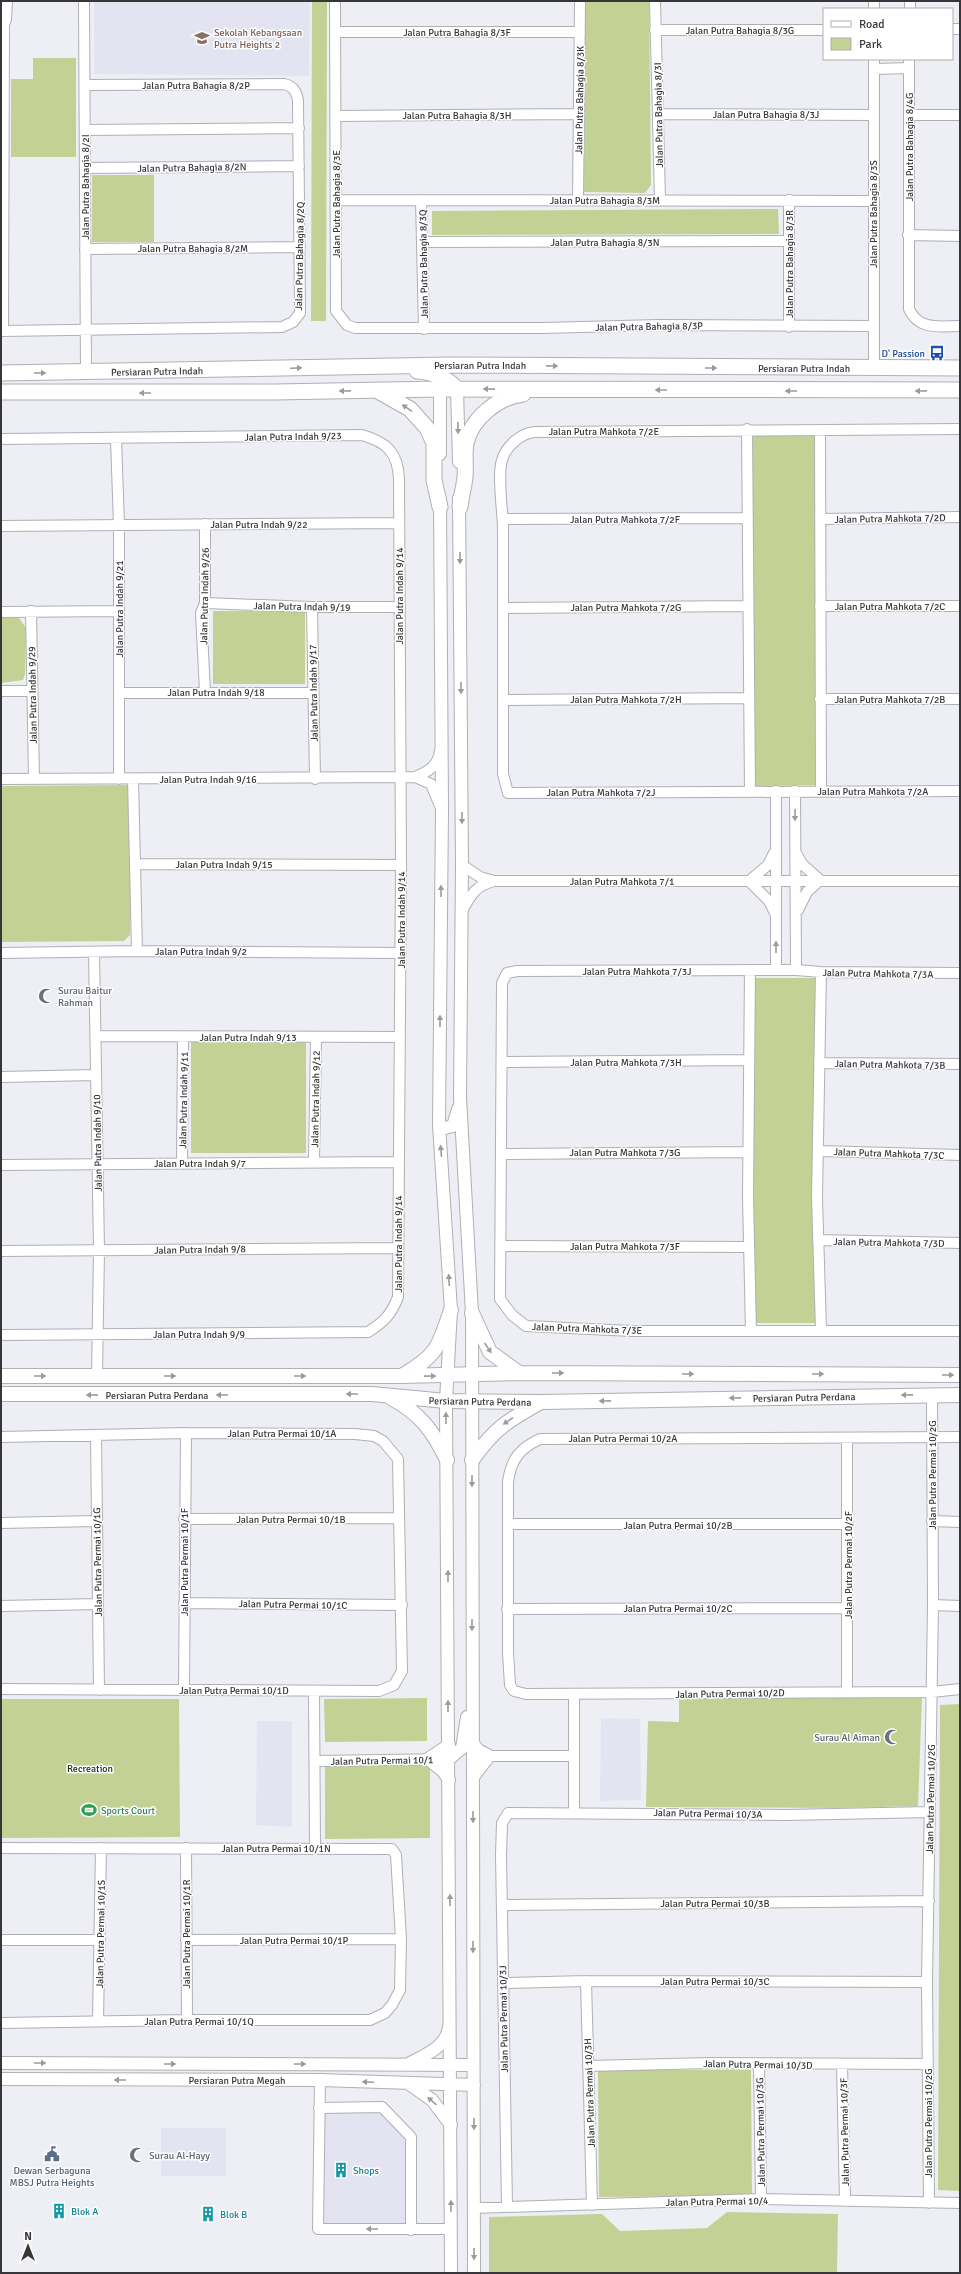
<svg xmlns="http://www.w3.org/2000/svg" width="961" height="2274" font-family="Signika,sans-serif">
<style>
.built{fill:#e4e3f1}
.green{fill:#c4d194}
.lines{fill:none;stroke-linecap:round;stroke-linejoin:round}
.minor-casing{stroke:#afafb5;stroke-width:12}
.tertiary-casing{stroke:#afafb5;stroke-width:14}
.secondary-casing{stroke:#afafb5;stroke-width:16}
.primary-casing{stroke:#afafb5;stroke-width:17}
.minor{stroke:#fff;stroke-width:10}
.tertiary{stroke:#fff;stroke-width:12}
.secondary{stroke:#fff;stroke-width:14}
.primary{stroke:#fff;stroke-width:15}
.oneway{fill:#9b9b9c}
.labels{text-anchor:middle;stroke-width:3;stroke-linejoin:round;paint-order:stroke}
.street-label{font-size:10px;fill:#373739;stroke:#fff}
.education-label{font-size:10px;fill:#785e54;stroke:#fff;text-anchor:start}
.transit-label{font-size:10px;fill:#164399;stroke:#fff;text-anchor:end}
.worship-label{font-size:10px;fill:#5b616d;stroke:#fff;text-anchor:start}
.park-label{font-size:10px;fill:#272c0f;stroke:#fff}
.leisure-label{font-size:10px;fill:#27864d;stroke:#fff;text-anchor:start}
.service-label{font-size:10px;fill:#4e5e75;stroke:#fff}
.culture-label{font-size:10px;fill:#0d838f;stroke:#fff;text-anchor:start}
</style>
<rect width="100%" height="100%" fill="#eeeef5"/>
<!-- built -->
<path class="built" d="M94,1h216l-1,75 -215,-2z
M601,1718l39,1 1,81 -41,1z
M257,1721h35v106l-36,-2z
M323,2111h56l29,28v87h-86z
M161,2128h65v48h-65z"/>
<!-- green -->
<path class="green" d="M312,1h15l-1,320h-15z
M585,1h64l2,184 -6,8 -61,-1z
M33,58h43v99h-65v-78h22z
M92,175h62v67h-62z
M778,209l1,25 -347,1v-24z
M749,433h68l1,352 -64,1z
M213,611h92v73h-92z
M1,618h18l7,10 -1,46 -2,6 -22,3z
M131,785l-1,150 -6,6 -123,1v-156z
M754,978h63l1,345h-65l-2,-82z
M191,1042h115v111h-115z
M679,1697h243l-4,109 -82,2 -190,-1 2,-86 31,1z
M427,1698v43l-102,1 -1,-43z
M1,1699h178l1,138 -179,1z
M960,1704v487l-22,-1 2,-485z
M325,1763h105v75l-105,1z
M598,2070h153l1,126 -153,1z
M727,2212l111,2 -1,59h-348v-56l113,-3 18,17 87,-3z"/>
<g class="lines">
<!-- minor casing -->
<g class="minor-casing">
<path id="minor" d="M84,1l2,372
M335,1l1,310 11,14 8,3h187l117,-3 214,1
M655,1l5,199
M910,1v8
M874,9v-8
M952,29h8
M655,30h169
M335,32h245
M909,59v250c10,22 31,17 51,17
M874,69l35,-1
M658,114l216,1
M909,115h51
M336,116l243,-2
M85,130l214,-2
M85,168l214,-2
M336,200l537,1
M421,200l3,129
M578,200l2,-199
M789,200v127
M908,235l52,1
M422,242l367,-1
M85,249l215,-2
M1,331l281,-4 11,-5 7,-9 -2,-213c-2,-9 -5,-14 -14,-16l-199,1
M3,331l1,-306 2,-6 1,-18
M874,369v-310
M747,429l3,362
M960,429l-425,3c-14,1 -29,14 -33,28 -5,15 1,52 1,70 0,81 0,162 0,244l5,19 452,-2
M820,430l1,361
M1,439l361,-4c25,7 36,18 37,44l2,386 -3,432c-7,18 -14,25 -30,35l-367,3
M116,439l3,86v254
M503,519l245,-1
M820,519l140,-2
M205,524v79l-4,10 4,79
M1,526l398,-3
M205,603l107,4h88
M820,606h140
M312,607l3,172
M503,608l245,-2
M31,611l3,168
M1,612l117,-1
M1,691h31
M119,693h194
M820,699h140
M503,700l245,-2
M415,777l16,7 9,22
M1,779l414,-2c13,-5 23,-11 25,-26
M133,779l2,85
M795,791l1,179
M796,853l6,11 18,16
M462,865l18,12 14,4h466
M749,881l20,20 6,12
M749,881l19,-16 6,-12
M798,910l9,-18 13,-12
M462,911c8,-15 14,-26 32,-30
M137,951l-2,-87 266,1
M94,952l5,298 -2,126
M1,953l136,-2 264,2
M750,970l-2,227 3,134
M776,970v-179
M821,972l-4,225 4,133
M960,973l-139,-1 -25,-2 -279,1 -10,2 -5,10 -2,316 12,16 14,11 106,5h328
M96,1036l304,1
M503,1062l246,-2
M819,1063l141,1
M1,1077l95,-2
M819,1151l141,4
M501,1154l247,-2
M314,1161l2,-124
M182,1163l1,-126
M1,1165l398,-3
M818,1240l142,3
M501,1246l248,1
M1,1251l397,-3
M96,1435l3,255
M1,1437l185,-4 169,1 19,2 9,5 15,18 4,212 -8,14 -15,6 -378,-2
M960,1437l-420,2c-20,9 -29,20 -32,43v171l2,32 4,6 12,3 406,-2 28,-3
M847,1438v253
M184,1519l214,-1
M932,1521l28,1
M1,1523l96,-2
M508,1524h340
M184,1603l218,2
M933,1605l27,1
M1,1606l97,-2
M507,1609l341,-1
M184,1690l2,-257
M314,1691l1,157
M574,1694v118
M482,1756h92
M315,1761l134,-2
M1,1848l391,1 4,6 5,84 -1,51 -8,15 -7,8 -15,7h-183l-186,3
M186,1848l1,172
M502,1905l427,-4
M1,1940h99
M186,1940l215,-1
M586,1981l6,224
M503,1983l83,-2 341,1
M98,2021l3,-173
M759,2064l2,135
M842,2064l3,137
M588,2066l121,-3 219,1
M320,2080l-2,149h133
M319,2108l63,-1 29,30v93
M929,2203l-2,-221 6,-377 -1,-211
M507,2206l-6,-351 1,-32 6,-10 278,2 144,-3
M474,2208l287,-9 199,4"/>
</g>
<!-- tertiary casing -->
<g class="tertiary-casing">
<path id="tertiary" d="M457,389l2,73
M440,454v-65
M459,498l3,367 -2,233 12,215 2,960
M440,499l2,310 -3,316 12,185 -5,91 5,872
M439,1125l6,3 8,-2 5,-17
M473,1743l5,7 11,6 -16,21
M449,1745l-21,14 15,12 6,9
M449,1759l13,-11 5,-31
M1,2063l472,2
M410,2063c16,-8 37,-17 39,-36
M1,2079l319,1 154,5
M408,2083l24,17 19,25"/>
</g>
<!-- secondary casing -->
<g class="secondary-casing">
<path id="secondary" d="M472,1313l18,39 29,21
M403,1375c34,-19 36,-29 48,-65
M1,1376h400l118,-3 441,2
M1,1394h371l74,7 95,1 419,-7
M391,1398c29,15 42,33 56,62
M472,1460c23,-32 35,-39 69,-58"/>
</g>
<!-- primary casing -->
<g class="primary-casing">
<path id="primary" d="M417,371c16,1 29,6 40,18
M1,373l448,-8 511,3
M378,391l32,18 17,19 7,15v37l6,27
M1,392h274l165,-3 520,1
M460,507c1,-10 4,-20 5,-30 1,-11 -1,-23 1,-34 6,-25 32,-46 57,-49"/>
</g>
<!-- minor -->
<use href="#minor" class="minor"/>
<!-- tertiary -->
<use href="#tertiary" class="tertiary"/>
<!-- secondary -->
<use href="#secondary" class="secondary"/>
<!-- primary -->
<use href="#primary" class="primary"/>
</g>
<!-- one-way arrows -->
<defs><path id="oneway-solid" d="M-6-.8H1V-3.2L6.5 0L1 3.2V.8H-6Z"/></defs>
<g class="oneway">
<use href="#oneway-solid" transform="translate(552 366) rotate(1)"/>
<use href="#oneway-solid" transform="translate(296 368) rotate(-2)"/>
<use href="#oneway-solid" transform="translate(711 368)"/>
<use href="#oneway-solid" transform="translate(40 373)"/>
<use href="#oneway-solid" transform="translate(489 389) rotate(-179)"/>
<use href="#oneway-solid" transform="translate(661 390) rotate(-180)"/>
<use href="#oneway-solid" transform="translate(345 391) rotate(179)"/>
<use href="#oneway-solid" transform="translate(791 391) rotate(-180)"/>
<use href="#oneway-solid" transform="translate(921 391) rotate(179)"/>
<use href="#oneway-solid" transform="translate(145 393) rotate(-180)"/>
<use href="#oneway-solid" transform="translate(407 408) rotate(-145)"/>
<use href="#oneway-solid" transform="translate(458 428) rotate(89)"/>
<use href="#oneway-solid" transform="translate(460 558) rotate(90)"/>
<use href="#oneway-solid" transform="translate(461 688) rotate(90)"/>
<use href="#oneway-solid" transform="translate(795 815) rotate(91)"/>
<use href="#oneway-solid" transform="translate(462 818) rotate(90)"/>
<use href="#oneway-solid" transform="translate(441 891) rotate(-90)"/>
<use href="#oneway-solid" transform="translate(776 947) rotate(-90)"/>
<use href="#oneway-solid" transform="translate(440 1021) rotate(-90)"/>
<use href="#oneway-solid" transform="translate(441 1151) rotate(-95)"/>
<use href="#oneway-solid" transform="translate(449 1280) rotate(-93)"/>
<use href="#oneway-solid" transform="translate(488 1348) rotate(56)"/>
<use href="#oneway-solid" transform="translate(558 1373)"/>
<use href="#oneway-solid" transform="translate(688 1374)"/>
<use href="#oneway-solid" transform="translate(818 1374)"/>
<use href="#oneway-solid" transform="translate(948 1375)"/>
<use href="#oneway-solid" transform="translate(40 1376)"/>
<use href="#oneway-solid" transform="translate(170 1376)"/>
<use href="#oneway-solid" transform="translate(300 1376)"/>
<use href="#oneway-solid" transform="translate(430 1376) rotate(-1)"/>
<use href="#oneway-solid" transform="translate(352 1394) rotate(180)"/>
<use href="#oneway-solid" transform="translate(92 1395) rotate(-179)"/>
<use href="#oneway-solid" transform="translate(222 1395) rotate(180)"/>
<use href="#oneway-solid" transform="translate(907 1395) rotate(179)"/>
<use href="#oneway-solid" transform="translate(735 1398) rotate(179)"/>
<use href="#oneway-solid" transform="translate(605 1401) rotate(179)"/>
<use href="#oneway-solid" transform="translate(446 1418) rotate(-90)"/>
<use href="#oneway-solid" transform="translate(508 1421) rotate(146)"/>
<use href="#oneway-solid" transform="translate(472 1481) rotate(90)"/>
<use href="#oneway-solid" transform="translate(448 1576) rotate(-90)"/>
<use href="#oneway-solid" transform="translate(472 1625) rotate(90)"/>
<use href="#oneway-solid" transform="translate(448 1706) rotate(-90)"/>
<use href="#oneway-solid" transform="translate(473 1817) rotate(90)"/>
<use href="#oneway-solid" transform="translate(450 1900) rotate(-90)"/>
<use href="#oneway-solid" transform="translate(473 1947) rotate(90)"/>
<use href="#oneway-solid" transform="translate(40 2063)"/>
<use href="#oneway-solid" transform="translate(170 2064)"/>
<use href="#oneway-solid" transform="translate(300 2064)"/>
<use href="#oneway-solid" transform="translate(120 2080) rotate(-180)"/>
<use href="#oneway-solid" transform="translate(368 2082) rotate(-178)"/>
<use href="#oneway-solid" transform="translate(432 2101) rotate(-139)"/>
<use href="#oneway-solid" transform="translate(474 2124) rotate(90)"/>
<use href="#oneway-solid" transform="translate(451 2206) rotate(-90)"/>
<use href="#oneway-solid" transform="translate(372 2229) rotate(-180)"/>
<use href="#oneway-solid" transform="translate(474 2254) rotate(90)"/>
</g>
<!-- icons -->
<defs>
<g id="school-bare" transform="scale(1.2)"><path d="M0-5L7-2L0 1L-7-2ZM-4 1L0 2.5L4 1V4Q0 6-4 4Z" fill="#8d6e63" stroke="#fff" stroke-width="2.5" paint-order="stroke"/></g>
<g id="bus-bare" transform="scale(1.2)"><path d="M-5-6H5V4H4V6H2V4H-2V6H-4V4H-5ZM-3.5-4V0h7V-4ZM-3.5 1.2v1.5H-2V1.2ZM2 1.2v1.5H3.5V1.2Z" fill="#1a4fb4" stroke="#fff" stroke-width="2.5" paint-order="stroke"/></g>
<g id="mosque-bare" transform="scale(1.2)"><path d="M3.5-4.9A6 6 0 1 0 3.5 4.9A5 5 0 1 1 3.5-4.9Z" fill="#6b7280" stroke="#fff" stroke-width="2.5" paint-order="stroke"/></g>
<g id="stadium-bare" transform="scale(1.2)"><path d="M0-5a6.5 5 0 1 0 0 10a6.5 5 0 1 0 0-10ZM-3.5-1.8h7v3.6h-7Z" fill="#2e9e5b" stroke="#fff" stroke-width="2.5" paint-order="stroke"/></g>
<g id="civic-bare" transform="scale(1.2)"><path d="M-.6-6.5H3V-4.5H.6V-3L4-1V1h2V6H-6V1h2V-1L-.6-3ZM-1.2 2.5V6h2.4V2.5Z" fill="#5c6f8a" stroke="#fff" stroke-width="2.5" paint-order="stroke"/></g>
<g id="building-bare" transform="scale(1.2)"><path d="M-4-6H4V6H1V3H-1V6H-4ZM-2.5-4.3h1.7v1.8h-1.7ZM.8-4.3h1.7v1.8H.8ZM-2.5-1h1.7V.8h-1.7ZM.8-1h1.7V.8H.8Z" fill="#0f9aa8" stroke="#fff" stroke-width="2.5" paint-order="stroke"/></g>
</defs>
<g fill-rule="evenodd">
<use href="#school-bare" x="202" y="38"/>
<use href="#bus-bare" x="937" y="353"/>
<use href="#mosque-bare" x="46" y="996"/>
<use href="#mosque-bare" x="892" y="1737"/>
<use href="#stadium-bare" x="89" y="1810"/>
<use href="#civic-bare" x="52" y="2154"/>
<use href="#mosque-bare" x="137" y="2155"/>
<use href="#building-bare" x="341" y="2170"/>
<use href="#building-bare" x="59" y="2211"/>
<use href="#building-bare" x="208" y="2214"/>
</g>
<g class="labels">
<!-- street labels -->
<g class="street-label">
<text x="740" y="34">Jalan Putra Bahagia 8/3G</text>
<text x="457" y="36">Jalan Putra Bahagia 8/3F</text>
<text x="196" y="89">Jalan Putra Bahagia 8/2P</text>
<text transform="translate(579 100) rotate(-89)" y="4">Jalan Putra Bahagia 8/3K</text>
<text x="766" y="118">Jalan Putra Bahagia 8/3J</text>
<text x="457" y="119">Jalan Putra Bahagia 8/3H</text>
<text transform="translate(658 115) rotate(-91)" y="4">Jalan Putra Bahagia 8/3I</text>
<text transform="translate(909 147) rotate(-90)" y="4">Jalan Putra Bahagia 8/4G</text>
<text transform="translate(192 167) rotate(-1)" y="4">Jalan Putra Bahagia 8/2N</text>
<text transform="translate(85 187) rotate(-90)" y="4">Jalan Putra Bahagia 8/2I</text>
<text x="605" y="204">Jalan Putra Bahagia 8/3M</text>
<text transform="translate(336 204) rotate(-90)" y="4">Jalan Putra Bahagia 8/3E</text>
<text transform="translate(873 214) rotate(-90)" y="4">Jalan Putra Bahagia 8/3S</text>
<text x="605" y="246">Jalan Putra Bahagia 8/3N</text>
<text x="193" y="252">Jalan Putra Bahagia 8/2M</text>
<text transform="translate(299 256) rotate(-89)" y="4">Jalan Putra Bahagia 8/2Q</text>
<text transform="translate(423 264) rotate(-91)" y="4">Jalan Putra Bahagia 8/3Q</text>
<text transform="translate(789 264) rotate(-90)" y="4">Jalan Putra Bahagia 8/3R</text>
<text transform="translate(649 326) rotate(-1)" y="4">Jalan Putra Bahagia 8/3P</text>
<text x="480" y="369">Persiaran Putra Indah</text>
<text x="804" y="372">Persiaran Putra Indah</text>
<text transform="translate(157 371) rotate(-1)" y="4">Persiaran Putra Indah</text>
<text x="604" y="435">Jalan Putra Mahkota 7/2E</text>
<text transform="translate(293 436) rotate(-1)" y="4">Jalan Putra Indah 9/23</text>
<text transform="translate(890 518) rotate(-1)" y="4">Jalan Putra Mahkota 7/2D</text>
<text x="625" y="523">Jalan Putra Mahkota 7/2F</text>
<text x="259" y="528">Jalan Putra Indah 9/22</text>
<text transform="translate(204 596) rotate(-89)" y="4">Jalan Putra Indah 9/26</text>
<text transform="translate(399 596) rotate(-90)" y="4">Jalan Putra Indah 9/14</text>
<text transform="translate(302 606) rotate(1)" y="4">Jalan Putra Indah 9/19</text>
<text x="890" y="610">Jalan Putra Mahkota 7/2C</text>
<text x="626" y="611">Jalan Putra Mahkota 7/2G</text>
<text transform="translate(119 609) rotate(-90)" y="4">Jalan Putra Indah 9/21</text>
<text x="216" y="696">Jalan Putra Indah 9/18</text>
<text transform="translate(313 693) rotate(-91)" y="4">Jalan Putra Indah 9/17</text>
<text transform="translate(32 695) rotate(-91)" y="4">Jalan Putra Indah 9/29</text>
<text x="626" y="703">Jalan Putra Mahkota 7/2H</text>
<text x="890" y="703">Jalan Putra Mahkota 7/2B</text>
<text x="208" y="783">Jalan Putra Indah 9/16</text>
<text x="873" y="795">Jalan Putra Mahkota 7/2A</text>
<text x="601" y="796">Jalan Putra Mahkota 7/2J</text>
<text x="224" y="868">Jalan Putra Indah 9/15</text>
<text x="622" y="885">Jalan Putra Mahkota 7/1</text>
<text transform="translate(401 920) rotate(-90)" y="4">Jalan Putra Indah 9/14</text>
<text x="201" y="955">Jalan Putra Indah 9/2</text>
<text x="637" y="975">Jalan Putra Mahkota 7/3J</text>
<text transform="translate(878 973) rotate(1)" y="4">Jalan Putra Mahkota 7/3A</text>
<text x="248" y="1041">Jalan Putra Indah 9/13</text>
<text x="626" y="1066">Jalan Putra Mahkota 7/3H</text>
<text transform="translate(890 1064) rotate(1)" y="4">Jalan Putra Mahkota 7/3B</text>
<text transform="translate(315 1099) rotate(-89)" y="4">Jalan Putra Indah 9/12</text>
<text transform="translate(183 1100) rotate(-89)" y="4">Jalan Putra Indah 9/11</text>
<text transform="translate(97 1143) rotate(-91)" y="4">Jalan Putra Indah 9/10</text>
<text x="625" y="1156">Jalan Putra Mahkota 7/3G</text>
<text transform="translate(889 1153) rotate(2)" y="4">Jalan Putra Mahkota 7/3C</text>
<text x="200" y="1167">Jalan Putra Indah 9/7</text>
<text transform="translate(889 1242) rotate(1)" y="4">Jalan Putra Mahkota 7/3D</text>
<text transform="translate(398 1244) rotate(-90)" y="4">Jalan Putra Indah 9/14</text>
<text x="625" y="1250">Jalan Putra Mahkota 7/3F</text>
<text transform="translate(200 1249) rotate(-1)" y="4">Jalan Putra Indah 9/8</text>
<text transform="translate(587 1328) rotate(2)" y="4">Jalan Putra Mahkota 7/3E</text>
<text x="199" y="1338">Jalan Putra Indah 9/9</text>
<text x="157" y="1399">Persiaran Putra Perdana</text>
<text transform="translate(804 1397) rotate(-1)" y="4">Persiaran Putra Perdana</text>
<text transform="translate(480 1401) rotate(1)" y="4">Persiaran Putra Perdana</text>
<text x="282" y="1437">Jalan Putra Permai 10/1A</text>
<text x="623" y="1442">Jalan Putra Permai 10/2A</text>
<text transform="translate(932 1475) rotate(-90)" y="4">Jalan Putra Permai 10/2G</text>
<text x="291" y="1523">Jalan Putra Permai 10/1B</text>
<text x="678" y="1529">Jalan Putra Permai 10/2B</text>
<text transform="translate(97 1562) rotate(-91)" y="4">Jalan Putra Permai 10/1G</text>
<text transform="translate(184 1562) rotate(-90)" y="4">Jalan Putra Permai 10/1F</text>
<text transform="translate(848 1565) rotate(-90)" y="4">Jalan Putra Permai 10/2F</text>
<text transform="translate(293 1604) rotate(1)" y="4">Jalan Putra Permai 10/1C</text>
<text x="678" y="1612">Jalan Putra Permai 10/2C</text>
<text x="234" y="1694">Jalan Putra Permai 10/1D</text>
<text transform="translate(730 1693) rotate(-1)" y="4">Jalan Putra Permai 10/2D</text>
<text transform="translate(382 1760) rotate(-1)" y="4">Jalan Putra Permai 10/1</text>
<text transform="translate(930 1799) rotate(-89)" y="4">Jalan Putra Permai 10/2G</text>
<text transform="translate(708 1813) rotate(1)" y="4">Jalan Putra Permai 10/3A</text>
<text x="276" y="1852">Jalan Putra Permai 10/1N</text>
<text x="715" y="1907">Jalan Putra Permai 10/3B</text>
<text transform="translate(100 1934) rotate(-89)" y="4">Jalan Putra Permai 10/1S</text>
<text transform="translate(186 1934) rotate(-90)" y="4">Jalan Putra Permai 10/1R</text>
<text x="294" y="1944">Jalan Putra Permai 10/1P</text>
<text x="715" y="1985">Jalan Putra Permai 10/3C</text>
<text transform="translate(503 2019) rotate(-91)" y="4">Jalan Putra Permai 10/3J</text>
<text x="199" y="2025">Jalan Putra Permai 10/1Q</text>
<text transform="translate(758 2064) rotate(1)" y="4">Jalan Putra Permai 10/3D</text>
<text x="237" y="2084">Persiaran Putra Megah</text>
<text transform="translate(589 2093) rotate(-92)" y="4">Jalan Putra Permai 10/3H</text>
<text transform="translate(928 2123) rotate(-90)" y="4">Jalan Putra Permai 10/2G</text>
<text transform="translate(760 2132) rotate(-91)" y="4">Jalan Putra Permai 10/3G</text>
<text transform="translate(844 2132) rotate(-91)" y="4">Jalan Putra Permai 10/3F</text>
<text transform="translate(717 2201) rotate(-1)" y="4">Jalan Putra Permai 10/4</text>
</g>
<!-- education labels -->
<g class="education-label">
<text x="214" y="36">Sekolah Kebangsaan<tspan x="214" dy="12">Putra Heights 2</tspan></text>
</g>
<!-- transit labels -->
<g class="transit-label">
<text x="925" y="357">D' Passion</text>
</g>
<!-- worship labels -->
<g class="worship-label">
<text x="58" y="994">Surau Baitur<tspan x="58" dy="12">Rahman</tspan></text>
<text x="880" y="1741" text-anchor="end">Surau Al Aiman</text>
<text x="149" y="2159">Surau Al-Hayy</text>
</g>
<!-- park labels -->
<g class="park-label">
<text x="90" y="1772">Recreation</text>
</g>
<!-- leisure labels -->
<g class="leisure-label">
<text x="101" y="1814">Sports Court</text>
</g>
<!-- service labels -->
<g class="service-label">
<text x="52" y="2174">Dewan Serbaguna<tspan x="52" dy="12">MBSJ Putra Heights</tspan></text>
</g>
<!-- culture labels -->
<g class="culture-label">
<text x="353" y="2174">Shops</text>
<text x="71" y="2215">Blok A</text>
<text x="220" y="2218">Blok B</text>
</g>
</g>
<!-- border -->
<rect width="961" height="2274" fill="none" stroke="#373739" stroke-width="4"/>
<!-- legend -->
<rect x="823" y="8" width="130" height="52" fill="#ffffff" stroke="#afafb0"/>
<rect x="831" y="21" width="20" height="6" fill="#ffffff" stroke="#afafb0"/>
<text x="859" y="28" font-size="12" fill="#373739">Road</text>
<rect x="831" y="38" width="20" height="12" fill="#c4d194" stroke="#afafb0"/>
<text x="859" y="48" font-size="12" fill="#373739">Park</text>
<!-- north arrow -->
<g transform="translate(28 2246)" stroke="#ffffff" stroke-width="3" paint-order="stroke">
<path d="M0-3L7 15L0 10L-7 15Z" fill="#373739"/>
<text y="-6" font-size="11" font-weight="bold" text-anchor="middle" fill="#373739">N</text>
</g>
</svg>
